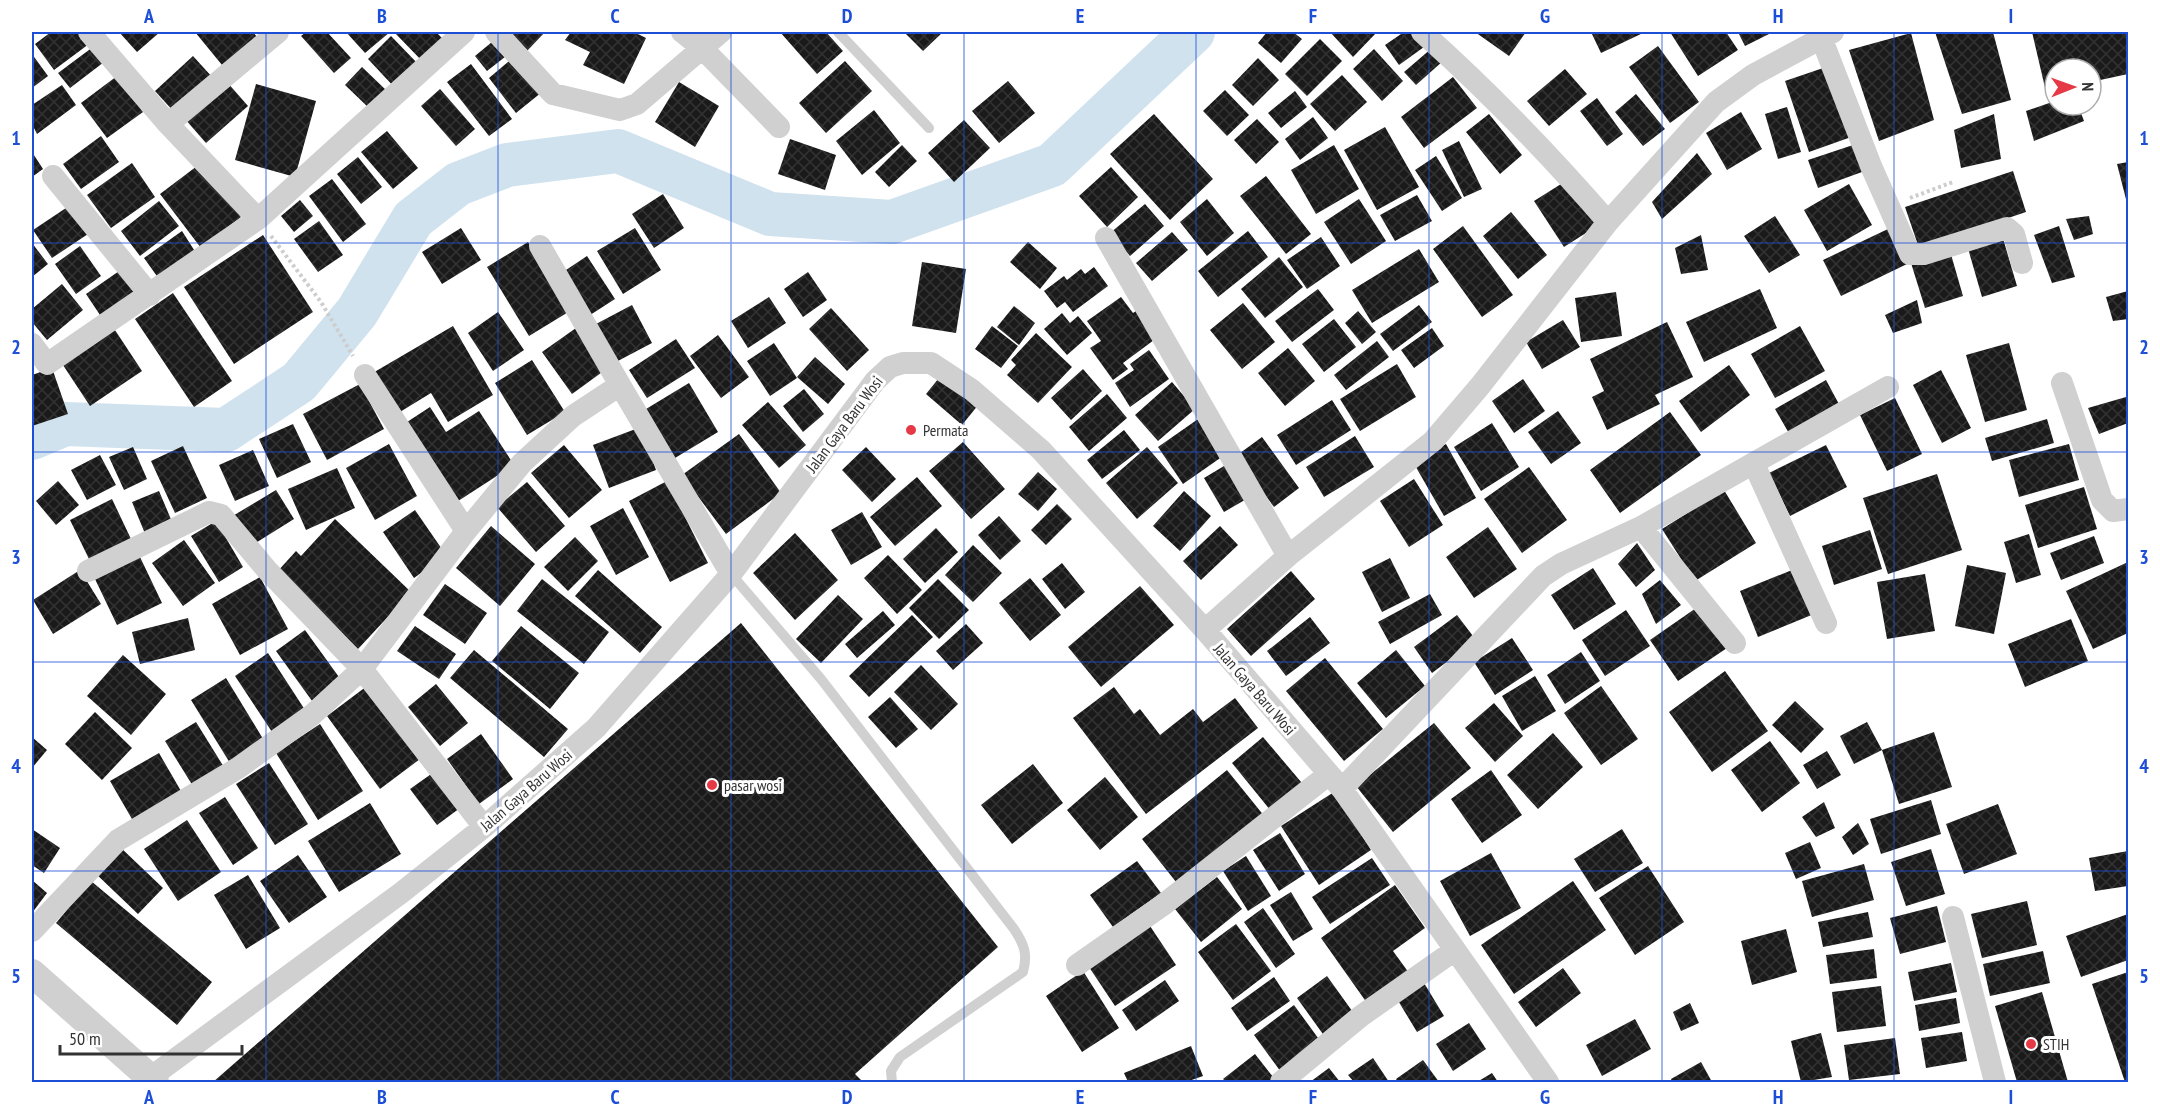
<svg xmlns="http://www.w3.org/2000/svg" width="2160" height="1114" font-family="'PT Sans Narrow',sans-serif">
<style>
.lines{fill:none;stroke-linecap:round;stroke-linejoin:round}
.river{stroke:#cfe2ee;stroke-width:44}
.building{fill:url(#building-cross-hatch)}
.path{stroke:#cdcdcd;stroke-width:4;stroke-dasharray:3 3;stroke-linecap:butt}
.service{stroke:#d0d0d0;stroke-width:10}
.minor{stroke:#d0d0d0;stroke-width:22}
.tertiary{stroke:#d0d0d0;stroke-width:28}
.grid{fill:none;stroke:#1d4ed8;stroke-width:1.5;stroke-opacity:0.55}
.poi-dot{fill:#e63946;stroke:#fff;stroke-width:2}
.labels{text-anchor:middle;stroke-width:6;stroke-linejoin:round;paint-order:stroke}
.street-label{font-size:16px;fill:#333;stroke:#fff}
.poi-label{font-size:16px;fill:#333;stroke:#fff;text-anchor:start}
.neatline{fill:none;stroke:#1d4ed8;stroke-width:2}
.grid-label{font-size:20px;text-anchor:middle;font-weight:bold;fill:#1d4ed8}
</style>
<defs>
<pattern id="building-cross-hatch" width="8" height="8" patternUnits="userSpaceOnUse" patternTransform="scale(1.5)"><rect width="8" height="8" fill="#1a1a1a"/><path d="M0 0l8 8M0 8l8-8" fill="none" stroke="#333"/></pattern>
</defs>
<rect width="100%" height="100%" fill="#fff"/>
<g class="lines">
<!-- river -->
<path class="river" d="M32,438l33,-14 161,6 73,-48 58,-70 56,-93 45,-35 49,-19 111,-14 152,63 122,8 160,-57 141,-133"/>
</g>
<!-- building -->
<path class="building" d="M51,32h35l7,9 -39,29 -19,-26z
M119,32h41l-23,20z
M195,32h58l4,5 -35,28z
M306,32h21l24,26 -17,15 -33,-37z
M346,32h44l-25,21z
M394,32h42l10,10 -22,21z
M516,32h29l-18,19 -17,-14z
M571,32h63l12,6 -22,46 -41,-19 7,-13 -25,-12z
M780,32h46l17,19 -26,23z
M904,32h39l-20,19z
M1267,32h26l9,7 -21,24 -23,-20z
M1330,32h47l-24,25z
M1404,32h9l11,15 -25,18 -14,-20z
M1475,32h51l-17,24z
M1591,32h54l-44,21z
M1670,32h56l12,18 -40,26z
M1738,32h35l-28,14z
M1935,32h58l18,68 -49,14z
M2032,32h96v42l-37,8v-13h-36v21l-9,2z
M1911,33l23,87 -55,21 -30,-91z
M391,36l29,30 -24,23 -28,-30z
M498,37l12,16 -23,18 -12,-15z
M1320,39l22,22 -35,35 -22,-22z
M97,44l11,15 -38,29 -12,-15z
M1658,46l41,56 -29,21 -41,-56z
M1432,48l11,13 -27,24 -12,-13z
M1374,49l29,32 -21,20 -29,-32z
M32,54l16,22 -16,12z
M193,56l20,22 -38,35 -20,-22z
M514,57l28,35 -26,21 -27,-35z
M1258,58l21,22 -26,26 -21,-21z
M845,61l27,30 -46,42 -27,-30z
M471,64l41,55 -23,17 -42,-54z
M1829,66l25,70 -45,16 -24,-71z
M362,67l25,24 -17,18 -25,-24z
M1565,69l22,25 -38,32 -22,-25z
M1342,75l25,27 -32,29 -25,-27z
M117,76l26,36 -36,26 -26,-35z
M1453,77l24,31 -53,40 -23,-31z
M1008,81l27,32 -36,30 -27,-32z
M227,82l21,24 -42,37 -21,-24z
M679,82l40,24 -24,41 -40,-25z
M256,84l60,17 -21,76 -60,-17z
M62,85l14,20 -39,29 -5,-10v-19z
M440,89l35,40 -19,17 -35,-40z
M1225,90l24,25 -22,21 -24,-25z
M1295,91l12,16 -26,21 -13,-15z
M1636,94l29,35 -22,17 -28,-34z
M1597,98l26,36 -16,12 -27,-35z
M2055,101v4h23l6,16 -50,20 -8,-30z
M1787,107l14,45 -23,7 -13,-45z
M874,110l26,33 -38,32 -26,-34z
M1741,112l21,37 -35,21 -21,-37z
M1154,114l59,65 -43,41 -60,-66z
M1489,114l33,41 -22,19 -34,-42z
M1994,114l7,45 -40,9 -7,-38z
M1313,117l15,21 -28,22 -15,-21z
M1257,119l22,23 -23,22 -22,-24z
M964,120l26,28 -36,34 -26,-29z
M1385,127l34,60 -42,23 -33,-60z
M387,131l31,37 -25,21 -32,-37z
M101,136l18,26 -38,27 -18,-25z
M790,139l46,16 -11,35 -47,-16z
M1459,141l23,48 -18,8 -22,-47z
M902,145l15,16 -28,26 -14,-15z
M1334,145l25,44 -43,25 -25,-44z
M1853,145l9,27 -44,16 -10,-28z
M32,152l11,17 -11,8z
M1697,153l15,21 -50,45 -10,-17z
M1436,156l26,42 -20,13 -27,-41z
M358,157l24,30 -21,17 -24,-30z
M2128,162v45l-11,-43z
M132,163l23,34 -44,31 -24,-33z
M201,163l40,54 -40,31 -41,-54z
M1111,167l27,30 -31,30 -28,-31z
M2013,171l13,41 -107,36 -14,-41z
M1266,176l45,58 -25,20 -46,-58z
M332,179l34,45 -23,18 -34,-46z
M1569,179l31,45 -36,23 -30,-46z
M1849,184l23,41 -45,26 -23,-41z
M663,194l21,34 -30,20 -22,-34z
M1417,195l15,26 -37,20 -15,-26z
M1207,199l27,34 -27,23 -27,-34z
M1359,199l27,42 -35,23 -27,-42z
M300,200l13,16 -19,16 -13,-16z
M159,201l20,25 -39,30 -19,-25z
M1145,204l19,22 -34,30 -20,-23z
M69,206l19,28 -36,24 -19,-28z
M1511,212l36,43 -29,24 -35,-43z
M1775,216l25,39 -31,18 -25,-37z
M2089,216l4,18 -19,6 -8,-21z
M319,221l24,34 -25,17 -24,-33z
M1463,226l50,69 -31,22 -49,-68z
M2059,226l16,51 -23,6 -18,-48z
M461,228l20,32 -39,24 -20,-32z
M635,228l26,42 -38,24 -26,-43z
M1890,228l17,36 -66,32 -18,-36z
M182,231l14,22 -37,26 -15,-21z
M1248,231l20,26 -50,40 -20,-26z
M1172,232l16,18 -36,31 -16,-18z
M263,235l50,77 -79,52 -50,-77z
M1701,235l7,35 -27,4 -6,-26z
M2002,235l15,51 -35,11 -15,-52z
M1321,237l19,29 -33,23 -20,-29z
M528,242l42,69 -41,25 -42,-69z
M1028,242l29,26 -17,21 -30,-27z
M32,243l16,21 -16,13z
M80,246l21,30 -25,18 -21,-30z
M1419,249l20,33 -67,41 -20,-33z
M1950,251l13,45 -38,12 -14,-45z
M587,256l28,43 -28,18 -27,-43z
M1279,257l24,30 -38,31 -24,-29z
M922,262l44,7 -10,64 -44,-7z
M125,267l17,24 -40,27 -16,-24z
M1094,267l14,19 -35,26 -8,-10 -8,6 -13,-17 20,-15 3,4 14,-11 4,5z
M808,272l19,28 -24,17 -19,-28z
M62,284l21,26 -36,30 -15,-18v-13z
M1318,289l16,21 -42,32 -17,-21z
M1760,289l17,39 -73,34 -18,-40z
M2128,291v28l-15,2 -7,-24z
M1616,292l6,44 -41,6 -6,-44z
M173,293l59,88 -38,26 -59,-88z
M769,297l17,26 -38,25 -17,-27z
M1121,297l12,16 9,-6 12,33 -31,23 5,6 -15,11 -23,-32 11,-7 -14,-20z
M1917,300l5,23 -29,10 -8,-18z
M1243,303l32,39 -33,27 -32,-39z
M632,305l20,38 -36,19 -20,-38z
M1419,305l13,17 -39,29 -13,-17z
M1014,306l21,17 -16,22 -22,-18z
M831,308l38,42 -22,21 -38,-42z
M1358,311l18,21 -14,12 -17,-21z
M498,312l26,38 -31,21 -25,-38z
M1062,313l8,10 8,-7 14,17 -25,22 -23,-26z
M1334,319l22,28 -32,25 -22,-28z
M1563,320l17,27 -38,22 -16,-27z
M1667,322l26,55 -38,18 5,9 -53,26 -15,-33 12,-6 -14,-32z
M111,324l31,47 -52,35 -31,-47z
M453,326l40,69 -45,27 -17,-29 -36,22 -24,-41z
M992,326l26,20 -17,22 -26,-19z
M1800,326l25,45 -50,27 -24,-44z
M576,328l29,42 -33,24 -30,-42z
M1432,328l12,18 -30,22 -13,-18z
M1036,333l36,34 -34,36 -31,-28 9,-10 -5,-5z
M718,335l31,42 -28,21 -31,-42z
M676,339l19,29 -48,30 -18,-28z
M1377,341l12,16 -43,33 -12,-15z
M774,343l23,35 -27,18 -23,-35z
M2009,343l18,67 -42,12 -19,-67z
M1288,348l27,33 -30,25 -27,-33z
M1149,350l20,29 -39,28 -15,-24 19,-13 -4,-6z
M815,357l30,27 -17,20 -31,-27z
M532,360l33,52 -38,23 -32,-52z
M1397,364l19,33 -56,34 -20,-32z
M1729,365l21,30 -49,37 -22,-31z
M52,368l16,46 -36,12v-51z
M1083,369l19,22 -31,29 -20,-22z
M1941,370l30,58 -29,15 -29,-58z
M943,373l36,31 -17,21 -36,-31z
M1523,379l22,32 -31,22 -22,-32z
M1826,380l14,26 -50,29 -15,-26z
M1172,382l23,27 -37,32 -23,-26z
M689,383l29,49 -43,26 -29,-49z
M360,384l24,45 -57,31 -24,-46z
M804,389l20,25 -21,18 -20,-26z
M1107,394l20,24 -38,33 -20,-24z
M2126,397l2,26 -29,11 -11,-26z
M1895,398l27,56 -35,17 -27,-56z
M1332,400l19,30 -55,35 -19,-30z
M768,402l38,43 -27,23 -37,-43z
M430,407l16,25 33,-21 35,54 -59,38 -51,-79z
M1558,411l23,32 -30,21 -23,-32z
M1670,412l31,43 -81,58 -30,-43z
M1201,417l25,37 -43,30 -25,-37z
M2047,419l7,24 -62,18 -7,-23z
M1492,423l27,44 -38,24 -27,-44z
M293,424l18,38 -34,16 -18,-39z
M641,427l15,43 -47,18 -16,-43z
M1124,430l16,20 -38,29 -15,-19z
M739,434l42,59 -55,41 -44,-59z
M1355,436l19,31 -50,30 -18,-30z
M1262,437l37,51 -25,19 -38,-51z
M963,442l42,47 -34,30 -42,-48z
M389,444l28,52 -42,24 -29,-52z
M1446,444l30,54 -32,18 -31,-54z
M2069,444l10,36 -60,17 -10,-37z
M564,445l38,45 -33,28 -38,-45z
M1826,445l21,42 -57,29 -21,-43z
M183,446l24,52 -32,15 -24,-52z
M133,447l14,32 -23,11 -15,-33z
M866,447l30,32 -24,23 -30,-32z
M1147,447l31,36 -41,36 -31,-36z
M253,450l16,36 -34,15 -16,-36z
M100,455l16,30 -29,15 -16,-30z
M1229,463l21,34 -26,15 -20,-34z
M1529,467l38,53 -45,33 -38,-54z
M337,468l18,40 -49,22 -18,-41z
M1038,472l19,17 -19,22 -20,-17z
M1937,474l25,76 -74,24 -25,-76z
M917,477l25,29 -47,40 -25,-29z
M1414,479l29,46 -34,22 -29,-46z
M58,481l21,24 -23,20 -20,-24z
M667,481l41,82 -38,19 -41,-81z
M527,482l38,44 -29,26 -39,-45z
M2084,487l13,42 -59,19 -13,-43z
M276,490l18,29 -45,28 -18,-30z
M1724,490l32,53 -61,38 -33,-52z
M159,491l14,33 -27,12 -14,-34z
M1184,491l27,25 -31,35 -27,-25z
M112,499l19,40 -42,20 -19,-39z
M1057,504l15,15 -26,26 -15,-15z
M623,508l26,49 -33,18 -26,-49z
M415,510l31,45 -32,23 -31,-46z
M862,512l20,35 -31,18 -20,-35z
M999,516l22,25 -21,19 -22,-25z
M335,519l76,73 -53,57 -81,-77 19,-21 5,5z
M216,521l27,46 -24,15 -28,-46z
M491,526l44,38 -35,42 -44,-38z
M1220,526l18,19 -37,35 -18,-19z
M1488,527l29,42 -43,29 -28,-41z
M936,528l22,24 -33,31 -22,-24z
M1870,530l12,39 -48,16 -12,-39z
M795,533l43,47 -43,40 -42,-47z
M2029,534l12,41 -25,8 -12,-41z
M2094,536l10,27 -43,17 -11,-27z
M575,537l23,24 -30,30 -24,-24z
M184,540l31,43 -32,23 -31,-43z
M1637,543l18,27 -19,17 -18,-23z
M973,545l29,28 -29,29 -28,-27z
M888,555l34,35 -25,24 -33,-36z
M140,557l22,46 -45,22 -22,-46z
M1390,558l20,40 -28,14 -20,-40z
M2128,562v71l-35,16 -27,-58z
M1062,563l23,29 -20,17 -23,-30z
M1967,565l39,8 -12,61 -39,-8z
M1593,568l23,36 -42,26 -23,-35z
M1797,568l17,46 -56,23 -18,-46z
M80,570l21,34 -48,30 -20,-34z
M598,570l64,57 -22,26 -65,-57z
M1291,571l24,28 -64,57 -24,-27z
M1925,574l10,57 -48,8 -10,-57z
M260,577l28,52 -48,26 -28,-51z
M1030,578l31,37 -31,26 -31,-38z
M542,579l67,53 -25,32 -67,-53z
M938,579l31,31 -30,29 -30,-31z
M1660,580l21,25 -25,19 -14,-30z
M445,584l42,29 -22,31 -42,-29z
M1140,586l34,39 -73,62 -33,-40z
M1430,594l12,21 -52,29 -12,-22z
M838,595l25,24 -42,44 -25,-24z
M1699,606l28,42 -49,33 -28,-41z
M1626,610l24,36 -45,30 -23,-36z
M883,611l12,14 -38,33 -12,-14z
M912,615l21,22 -64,60 -20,-21z
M1457,615l19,25 -44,33 -18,-26z
M1310,617l20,26 -44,33 -19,-25z
M188,618l7,32 -55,14 -8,-32z
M2071,619l17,42 -63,26 -17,-43z
M741,623l257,324 -143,127 8,8h-650z
M966,624l17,19 -30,27 -17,-19z
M415,626l41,28 -17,25 -42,-28z
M521,626l58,47 -29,36 -58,-48z
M305,630l39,54 -29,21 -39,-54z
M1512,638l21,32 -38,25 -21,-33z
M474,650l94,79 -24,28 -94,-79z
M1396,650l29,36 -39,32 -29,-35z
M1581,652l19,29 -35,23 -18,-29z
M268,653l39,60 -33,22 -39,-59z
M123,655l43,39 -35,41 -44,-39z
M1325,658l58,71 -39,32 -58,-70z
M921,665l37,39 -27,26 -37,-38z
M1725,671l43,60 -56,41 -43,-60z
M1535,676l21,35 -34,20 -20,-35z
M226,678l39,64 -35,21 -39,-63z
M436,684l32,39 -28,23 -32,-39z
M367,686l53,73 -40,30 -53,-73z
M1601,686l37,53 -37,26 -37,-52z
M1114,687l20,27 6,-5 20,26 33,-26 10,13 32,-24 23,30 -112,86 -73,-96z
M890,697l28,32 -22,19 -28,-31z
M1795,701l29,28 -23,24 -29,-28z
M1494,703l29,33 -28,26 -30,-34z
M95,712l37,36 -30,32 -37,-36z
M196,722l31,50 -31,19 -31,-50z
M1867,722l15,28 -28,14 -14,-28z
M1434,723l37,45 -78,64 -37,-46z
M320,724l43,67 -45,29 -42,-67z
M1934,732l18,55 -53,17 -17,-54z
M1553,733l30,34 -45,42 -31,-34z
M481,734l32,45 -34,25 -32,-45z
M32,737l15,13 -15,18z
M1263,737l44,52 -32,27 -43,-53z
M1770,741l30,42 -38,29 -31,-42z
M1827,751l14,24 -24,14 -14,-24z
M159,753l26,45 -49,28 -26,-45z
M269,763l39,61 -33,21 -39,-61z
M1033,764l30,39 -51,41 -31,-39z
M1227,770l38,47 -85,70 -38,-48z
M1491,770l31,45 -40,28 -31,-44z
M434,772l26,36 -23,17 -27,-36z
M1105,777l33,40 -38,33 -33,-40z
M1334,792l37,58 -52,35 -38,-59z
M225,797l33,51 -25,17 -34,-52z
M1931,800l10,34 -60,20 -11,-35z
M1824,802l11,26 -19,9 -14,-20z
M370,803l31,51 -62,38 -31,-51z
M1998,804l19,50 -53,20 -18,-50z
M187,820l34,52 -43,29 -34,-52z
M1858,823l11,21 -16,11 -11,-18z
M32,829l28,19 -16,25 -12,-8z
M1622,829l21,34 -48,29 -21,-33z
M1280,833l25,41 -26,17 -26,-41z
M1810,842l11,26 -25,11 -11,-26z
M119,846l44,42 -25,26 -44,-42z
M1931,849l14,45 -39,12 -15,-44z
M2128,851v35l-33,5 -6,-33z
M1491,853l30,55 -51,28 -30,-55z
M298,855l29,42 -38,26 -29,-42z
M1246,856l25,40 -23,15 -25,-40z
M1372,858l18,27 -60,39 -18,-27z
M1137,861l24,32 -48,34 -23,-32z
M1864,864l10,36 -62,17 -10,-36z
M1648,866l36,56 -49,33 -36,-57z
M248,875l32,53 -34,21 -32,-54z
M1217,877l25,32 -41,33 -26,-33z
M32,880l15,13 -15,20z
M91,881l121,101 -35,43 -121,-102z
M1573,881l33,49 -92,64 -33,-49z
M1395,885l30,43 -32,23 16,22 -42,30 -46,-65z
M1291,892l22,37 -20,12 -23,-36z
M2027,901l10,44 -55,13 -11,-44z
M1937,906l9,36 -46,12 -10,-36z
M1263,908l32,46 -19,14 -32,-46z
M1868,912l5,25 -50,10 -5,-25z
M2128,914v46l-47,17 -15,-41z
M1236,924l35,47 -38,29 -35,-48z
M1150,926l26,39 -61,41 -26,-39z
M1786,929l11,43 -45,13 -11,-44z
M1874,949l3,29 -47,6 -4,-29z
M2043,951l7,32 -60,13 -7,-32z
M1951,963l6,29 -43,9 -6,-29z
M1563,968l18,25 -45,34 -18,-25z
M1083,971l36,57 -37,24 -36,-56z
M2128,972v110h-3l-33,-98z
M1327,976l28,39 -30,22 -28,-39z
M1274,977l16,24 -43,30 -16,-23z
M1421,978l23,38 -27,16 -23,-38z
M1165,980l14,21 -43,30 -14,-21z
M1881,986l5,40 -49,6 -5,-40z
M2042,992l26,90h-51l-22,-76z
M1956,998l4,25 -41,8 -4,-26z
M1690,1003l9,20 -18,8 -8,-19z
M1294,1005l27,37 -40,30 -27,-37z
M1635,1019l16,30 -49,27 -16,-31z
M1469,1023l17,26 -33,22 -17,-27z
M1962,1032l5,29 -41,7 -5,-30z
M1821,1033l11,44 -31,5 -10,-41z
M1895,1038l5,36 -51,6 -5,-35z
M1191,1046l12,30 -17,6h-58l-4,-9z
M1255,1054l22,28h-51l-3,-3z
M1373,1058l16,24h-35l-6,-7z
M1423,1060l16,22h-41l-2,-3z
M1701,1062l11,20h-40l-1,-3z
M1329,1068l11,14h-30z
M1492,1073l6,9h-21z"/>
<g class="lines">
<!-- path -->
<path class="path" d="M1910,198l43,-16
M271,236l50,66 32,54"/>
<!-- service -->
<path class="service" d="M838,32l91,96
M731,574l90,105 193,250c10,15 14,25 9,43l-123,85 -9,14 1,11"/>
<!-- minor -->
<path class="minor" d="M89,32l79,92 90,95
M496,32l57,62 67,16 17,-6 84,-72
M682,32l20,16 77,79
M1422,32c66,59 128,123 186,190
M1821,37l50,129 39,88h14l83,-26 7,6 8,29
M168,124l110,-92
M53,176l97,119
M1106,238l182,318
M32,344l15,20 211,-145 206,-187
M365,375l101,156
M2062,383l40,117 11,11 15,-2
M620,385l111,189
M1754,464l72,159
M1641,527l94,116
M88,571l121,-59 12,3 46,55 95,99 122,158
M1205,630l83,-74 145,-115 47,-55 128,-164 108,-120 37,-27 80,-43
M1342,789l201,-213 18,-12 80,-37 247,-140
M1953,917l42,165
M32,931l86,-91 120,-72 74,-53 50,-46 104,-138 56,-68 51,-47 47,-31 -80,-139
M1077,965l86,-60 166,-131
M151,1077l250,-184 83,-66 112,-99 135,-154 144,-193 15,-14 13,-4h28l41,27 69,60 164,180 137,159 206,293
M1281,1082l80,-66 94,-66"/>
<!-- tertiary -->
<path class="tertiary" d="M32,973l123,109"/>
</g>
<!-- grid -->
<path class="grid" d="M266,32v1050M498,32v1050M731,32v1050M964,32v1050M1196,32v1050M1429,32v1050M1662,32v1050M1894,32v1050M32,243h2096M32,452h2096M32,662h2096M32,871h2096"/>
<!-- markers -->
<g class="poi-dot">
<circle cx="911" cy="430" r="6"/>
<circle cx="712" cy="785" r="6"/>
<circle cx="2031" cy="1044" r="6"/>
</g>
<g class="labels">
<!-- street labels -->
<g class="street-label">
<text transform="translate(844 424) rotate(-53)" y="6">Jalan Gaya Baru Wosi</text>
<text transform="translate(1255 689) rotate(49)" y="6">Jalan Gaya Baru Wosi</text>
<text transform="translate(526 790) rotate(-41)" y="6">Jalan Gaya Baru Wosi</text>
</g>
<!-- poi labels -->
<g class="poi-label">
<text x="923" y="436">Permata</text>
<text x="724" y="791">pasar wosi</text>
<text x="2043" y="1050">STIH</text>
</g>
</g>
<!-- border -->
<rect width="2160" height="1114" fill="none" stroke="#ffffff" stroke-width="66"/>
<!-- north arrow -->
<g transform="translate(2073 87) rotate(89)"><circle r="28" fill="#ffffff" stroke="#adadad" stroke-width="1.5"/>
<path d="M0-4.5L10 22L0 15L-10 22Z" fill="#e63946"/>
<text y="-9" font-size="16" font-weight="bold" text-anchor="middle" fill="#333333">N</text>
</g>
<!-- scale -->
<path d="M60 1045v9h182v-9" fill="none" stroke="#333333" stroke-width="3"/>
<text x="69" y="1045" font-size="18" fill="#333333" stroke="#ffffff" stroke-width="4.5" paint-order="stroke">50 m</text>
<rect x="33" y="33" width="2094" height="1048" class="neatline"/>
<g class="grid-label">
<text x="149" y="23">A</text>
<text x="382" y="23">B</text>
<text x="615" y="23">C</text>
<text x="847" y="23">D</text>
<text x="1080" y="23">E</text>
<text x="1313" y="23">F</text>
<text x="1545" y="23">G</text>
<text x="1778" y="23">H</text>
<text x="2011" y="23">I</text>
<text x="16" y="145">1</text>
<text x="2144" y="145">1</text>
<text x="16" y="354">2</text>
<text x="2144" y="354">2</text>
<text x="16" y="564">3</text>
<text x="2144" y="564">3</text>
<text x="16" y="773">4</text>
<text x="2144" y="773">4</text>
<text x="16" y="983">5</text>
<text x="2144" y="983">5</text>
<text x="149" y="1104">A</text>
<text x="382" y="1104">B</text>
<text x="615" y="1104">C</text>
<text x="847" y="1104">D</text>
<text x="1080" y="1104">E</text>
<text x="1313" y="1104">F</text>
<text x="1545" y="1104">G</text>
<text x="1778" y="1104">H</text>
<text x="2011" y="1104">I</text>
</g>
</svg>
